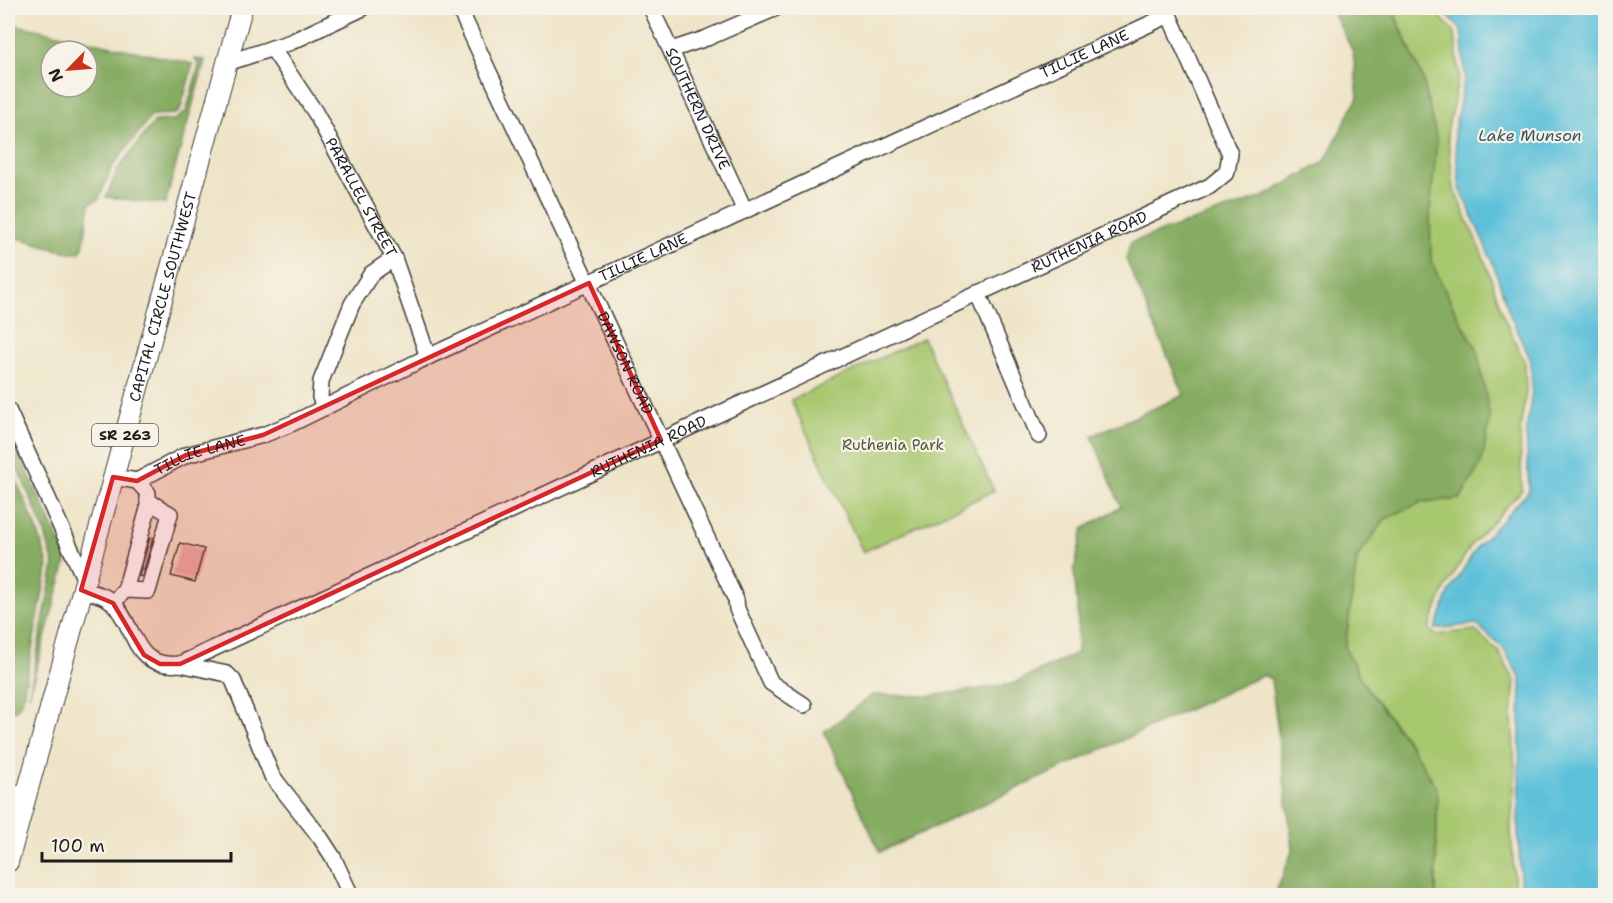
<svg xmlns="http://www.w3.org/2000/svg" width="1613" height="903" font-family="'Shantell Sans',sans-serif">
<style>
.green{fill:#a8c86f;stroke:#627246;stroke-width:1.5}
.forest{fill:#86ac62;stroke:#51643f;stroke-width:1.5;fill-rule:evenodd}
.water{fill:#5bc0d9;stroke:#3c6e7a;stroke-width:1.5}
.building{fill:#e8ada5}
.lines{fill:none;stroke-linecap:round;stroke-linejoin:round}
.minor-casing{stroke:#3c3a36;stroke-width:18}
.major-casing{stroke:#3c3a36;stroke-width:22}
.minor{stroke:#fff;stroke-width:15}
.major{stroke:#fff;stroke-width:20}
.marked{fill:#d62828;fill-opacity:0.2;stroke:#d62828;stroke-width:4.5;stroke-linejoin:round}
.labels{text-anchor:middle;stroke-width:4.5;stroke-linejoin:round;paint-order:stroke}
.shield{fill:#f7f3e8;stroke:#5e5c59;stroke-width:1.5}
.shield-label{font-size:14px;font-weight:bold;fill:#1c1c1c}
.street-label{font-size:15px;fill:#1c1c1c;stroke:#f7f3e8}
.park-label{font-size:15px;fill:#4d5839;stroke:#f7f3e8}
.water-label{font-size:16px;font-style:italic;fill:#32555e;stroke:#f7f3e8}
</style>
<rect width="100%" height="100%" fill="#f7f3e8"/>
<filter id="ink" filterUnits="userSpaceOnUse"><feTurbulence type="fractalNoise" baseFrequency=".0167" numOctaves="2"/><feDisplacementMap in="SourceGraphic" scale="12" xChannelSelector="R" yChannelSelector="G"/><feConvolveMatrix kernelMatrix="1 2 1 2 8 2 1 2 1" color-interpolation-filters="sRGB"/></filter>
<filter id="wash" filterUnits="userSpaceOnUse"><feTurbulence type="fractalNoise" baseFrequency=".008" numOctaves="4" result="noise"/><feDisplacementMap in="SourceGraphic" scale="24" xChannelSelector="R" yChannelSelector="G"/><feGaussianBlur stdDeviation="1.35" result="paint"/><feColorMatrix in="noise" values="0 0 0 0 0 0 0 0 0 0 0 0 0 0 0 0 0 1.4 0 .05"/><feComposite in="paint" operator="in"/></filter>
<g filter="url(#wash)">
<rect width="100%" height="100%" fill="#eee4c8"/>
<!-- green -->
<path class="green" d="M1392,8h40l23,25 4,43 -12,56 7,57 33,77 17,52 21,45 1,28 -6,41 2,58 -51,55 -27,46 -15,37 6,7 39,-5 24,21 17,30 -3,34 3,56 -4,57 4,67h-79l1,-107 -27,-43 -47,-62 -18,-35 12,-90 28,-39 36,-17 39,-3 17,-150 -22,-38 -24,-50 -8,-182z
M923,338l71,153 -131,61 -72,-152z"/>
<!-- forest -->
<path class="forest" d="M1331,8h61l31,71 14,62 -7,70 1,50 24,50 22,38 13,70 -8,43 -22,37 -39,3 -36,17 -28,39 -12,90 18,35 47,62 27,43 -1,107h-161l18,-46 -22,-170 -8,-4 -383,177 -56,-120 48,-37 59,1 81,-12 65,-31 1,-39 -4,-43 9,-42 38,-22 -29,-71 92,-41 -58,-136 5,-17 132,-45 61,-35 34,-65 -5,-45z
M8,23l185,41 -13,47 -5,3 -23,1 -40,52 -13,32 -9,4 -7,44 -4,6h-9l-62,-18zM51,51h36v36h-36z
M195,59l10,1 -40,144 -59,-7 12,-28 37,-48 19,-1 12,-8 13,-47z
M8,428l59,130 -38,137 25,-130 -11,-38 -35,-81z
M8,461l29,68 11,36 -26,136 -6,9 -7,1z"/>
<!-- water -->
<path class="water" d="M1440,8h165v887h-84l-3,-68 3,-148 -18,-31 -27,-24 -41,5 14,-36 28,-46 52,-56 -3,-60 6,-40 -1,-30 -21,-46 -17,-51 -33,-76 -6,-57 11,-55 -4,-46z"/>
<g id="blocks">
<!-- building -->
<path class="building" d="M150,537l3,1 -11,39 -3,-1z
M180,543l24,6 -9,33 -24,-6z"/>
</g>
</g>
<g filter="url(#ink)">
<use href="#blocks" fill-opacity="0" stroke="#3c3a36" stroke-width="1.5"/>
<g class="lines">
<!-- minor casing -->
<g class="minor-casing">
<g id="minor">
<path id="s1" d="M459,8l277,592 1,9 34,74 33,22"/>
<path id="s2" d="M651,8l94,203"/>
<path id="s3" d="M272,48l43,64 79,146 34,99"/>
<path d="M671,50l36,-12 69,-30"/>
<path d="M227,63l64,-21 72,-34"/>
<path d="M978,293l61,143"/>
<path d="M324,408l-4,-11 1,-16 31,-77 19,-30 23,-16"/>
<path d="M8,410l76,168"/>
<path id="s4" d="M113,477l24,4 49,-26 77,-20 30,-12 126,-62 750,-346"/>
<path id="s5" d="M81,590c11,3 23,4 31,12 26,26 19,67 68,62l1030,-478 17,-14 3,-18 -64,-146"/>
<path d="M125,590l23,1 22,-77 -22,-13"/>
<path d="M113,603l12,-13 23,-81v-16l-11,-12"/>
<path d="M180,664l47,10 6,6 39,96 48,61 13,20 18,39"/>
<path d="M8,792l18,3"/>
</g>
</g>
<!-- major casing -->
<g class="major-casing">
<g id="major">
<path id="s6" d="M8,862l234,-854"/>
</g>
</g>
<!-- minor -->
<use href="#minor" class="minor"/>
<!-- major -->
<use href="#major" class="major"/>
</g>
</g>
<!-- marked area -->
<path class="marked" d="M589,283l72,157 -481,224h-20l-16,-9 -31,-52 -32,-13 32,-113 24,4 49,-26 77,-20z"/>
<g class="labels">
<!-- shield labels -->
<rect class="shield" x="92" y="424" width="66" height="22" rx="4.5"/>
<g class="shield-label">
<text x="125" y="440">SR 263</text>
</g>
<!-- street labels -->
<g class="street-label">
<text dy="5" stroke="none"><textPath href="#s4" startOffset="1065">TILLIE LANE</textPath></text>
<text dy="5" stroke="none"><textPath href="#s2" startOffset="111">SOUTHERN DRIVE</textPath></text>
<text dy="5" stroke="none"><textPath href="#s3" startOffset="174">PARALLEL STREET</textPath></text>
<text dy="5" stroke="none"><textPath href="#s5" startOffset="1136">RUTHENIA ROAD</textPath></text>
<text dy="5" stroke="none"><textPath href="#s4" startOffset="579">TILLIE LANE</textPath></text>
<text dy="5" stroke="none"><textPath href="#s6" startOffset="586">CAPITAL CIRCLE SOUTHWEST</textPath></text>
<text dy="5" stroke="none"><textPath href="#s1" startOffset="392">DAWSON ROAD</textPath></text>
<text dy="5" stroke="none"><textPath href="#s5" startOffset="650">RUTHENIA ROAD</textPath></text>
<text dy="5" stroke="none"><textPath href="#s4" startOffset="93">TILLIE LANE</textPath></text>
</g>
<!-- park labels -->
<g class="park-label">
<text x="893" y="450">Ruthenia Park</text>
</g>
<!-- water labels -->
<g class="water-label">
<text x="1530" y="141">Lake Munson</text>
</g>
</g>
<!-- margin -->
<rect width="1613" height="903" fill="none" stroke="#f7f3e8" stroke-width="30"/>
<!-- north arrow -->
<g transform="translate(69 69) rotate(245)"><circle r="28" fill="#f7f3e8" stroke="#9f9d96" stroke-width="1.5"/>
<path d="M0-4.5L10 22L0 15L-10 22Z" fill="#c8321e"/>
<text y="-9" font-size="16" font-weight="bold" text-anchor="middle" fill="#1c1c1c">N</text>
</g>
<!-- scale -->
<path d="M42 852v9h189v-9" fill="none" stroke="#1c1c1c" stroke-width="3"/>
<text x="51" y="852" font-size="18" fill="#1c1c1c" stroke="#f7f3e8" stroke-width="4.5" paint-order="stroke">100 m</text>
</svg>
